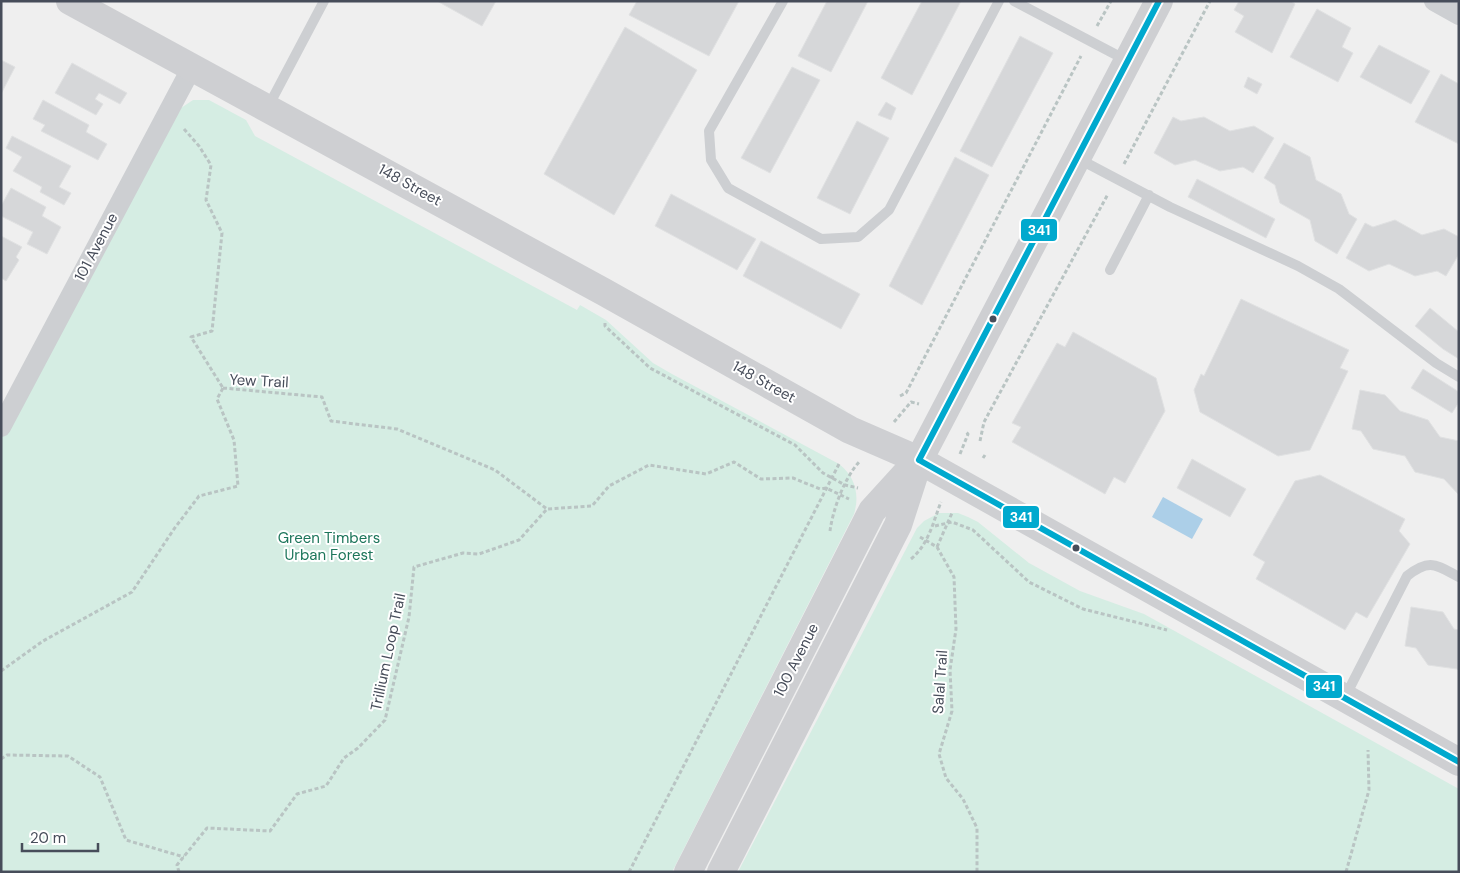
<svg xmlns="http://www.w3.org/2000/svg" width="1460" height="873" font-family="'DM Sans',sans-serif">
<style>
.green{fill:#d5ede3}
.water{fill:#accfe8}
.building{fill:#d6d7d9;stroke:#e0e1e2}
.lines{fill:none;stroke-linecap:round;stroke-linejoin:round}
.path{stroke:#b9c4c3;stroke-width:3;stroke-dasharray:4 2.5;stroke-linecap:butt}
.service{stroke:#cdcfd2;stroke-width:10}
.minor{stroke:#cdcfd2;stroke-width:20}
.secondary{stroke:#cecfd2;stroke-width:28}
.bus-1-casing{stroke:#fff;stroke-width:10}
.bus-1{stroke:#00a9ce;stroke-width:6}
.bus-dot{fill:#474d5a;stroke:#fff;stroke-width:2}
.labels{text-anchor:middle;stroke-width:4;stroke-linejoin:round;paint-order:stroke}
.street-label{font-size:15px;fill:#474d5a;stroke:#fff}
.park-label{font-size:15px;fill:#1d765b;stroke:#fff}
.line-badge{stroke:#fff;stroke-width:2}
.badge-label{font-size:14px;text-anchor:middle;font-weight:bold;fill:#fff}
</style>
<rect width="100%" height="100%" fill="#efefef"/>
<!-- green -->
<path class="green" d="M193,100h16l37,20 9,16 322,174 3,-5 26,15 47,43 19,11 167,90c16,12 21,31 15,50l-182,358h-671v-435l180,-329z
M939,513h19l10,4 10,5 51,41 51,28 64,23 315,175v83h-721l179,-344 7,-7z"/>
<!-- water -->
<path class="water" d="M1163,497l40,22 -11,20 -40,-22z"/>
<!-- building -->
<path class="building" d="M437,1h59l-14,25z
M637,1h102l-30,55 -80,-41z
M827,1h41l-37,71 -33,-16z
M922,1h39l-49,94 -31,-17z
M1239,1h52l4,3 -23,49 -37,-21 9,-16 -10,-6z
M1317,9l34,19 -9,19 11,6 -15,29 -48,-25z
M625,27l72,43 -83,145 -70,-41z
M1020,36l33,17 -61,114 -32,-16z
M1379,45l51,26 -19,33 -51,-27z
M1,60l14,7 -14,27z
M72,63l55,30 -7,11 -21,-11 -4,6 8,5 -7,11 -41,-22z
M792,67l28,13 -50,93 -29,-15z
M1441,74l18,10v60l-44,-22z
M1248,77l14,7 -5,10 -13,-7z
M43,100l46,25 -3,7 21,12 -9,16 -57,-29 4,-6 -12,-6z
M886,102l10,6 -5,12 -13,-5z
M1173,117l8,4 23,-4 26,14 24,-5 20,12 -21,35 -10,-6 -23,4 -25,-11 -20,5 -21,-12z
M857,121l32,17 -39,76 -33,-16z
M12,136l59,30 -12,21 12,6 -7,12 -24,-13 2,-5 -29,-16 9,-14 -16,-9z
M1284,143l26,14 6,23 25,14 8,20 8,5 -20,35 -22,-13 -5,-21 -30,-17 -5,-18 -11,-7z
M955,157l34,18 -67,130 -33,-19z
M1197,179l78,40 -9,19 -78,-41z
M11,188l35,19 -4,9 19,11 -14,27 -20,-10 6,-12 -32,-16v-10z
M671,194l85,45 -19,31 -82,-44z
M1395,220l27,15 22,-6 15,8v17l-13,22 -9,-5 -22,5 -26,-12 -20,7 -23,-13 19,-35 8,4z
M1,236l21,11 -6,10 3,3 -13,21 -5,-3z
M761,241l99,53 -19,35 -98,-53z
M1241,299l108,51 -9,18 8,3 -38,79 -32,6 -78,-44 -6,-22 7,-16 3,2z
M1430,308l29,24v27l-16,-10 -28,-23z
M1073,332l83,46 9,33 -40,72 -11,-6 -9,17 -93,-52 9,-15 -9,-4 45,-80 8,4z
M1423,369l36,23v10l-7,11 -41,-25z
M1360,390l25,5 15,16 28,9 12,17 19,4v54l-15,-16 -29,-7 -10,-16 -32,-7 -12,-18 -9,-2z
M1192,459l54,30 -16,28 -53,-29z
M1320,475l85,44 -6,12 11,13 -43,74 -11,-6 -11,18 -89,-51 9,-17 -12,-7 42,-74z
M1411,607l32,5 11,17 5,1v41l-2,-2 -29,-4 -12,-17 -11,-2z"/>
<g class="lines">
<!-- path -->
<path class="path" d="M1097,26l14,-25
M184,129l15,17 12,19 -5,35 16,33 -10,98 -21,6 32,51
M1124,164l86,-163
M605,323v3l45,42 145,77 28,28 22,12 13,3
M223,388l99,9 9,24 66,8 98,41 52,39
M900,396l6,-3 175,-337
M894,422l17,-20 8,2
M980,441l4,-19 124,-228
M960,454l8,-20 -3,-3
M983,458l2,-3
M935,526l17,-4 21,8 56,52 54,27 84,21
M830,531c3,-22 14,-52 29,-69
M920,537l17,10 17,30 2,52 -6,41 2,41 -13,43 7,24 17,21 14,29v44
M937,547l15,-34
M911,559c18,-15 22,-37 30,-57
M1,671l42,-30 89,-49 42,-63 25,-33 39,-10 -4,-46 -17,-41 6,-11
M1,759l6,-4 61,1 32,21 26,63 58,17
M179,872l-2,-7 30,-37 63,3 27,-37 29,-8 18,-28 14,-10 27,-28 24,-103 5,-50 49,-14 16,1 40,-14 28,-31 45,-3 17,-20 40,-21 57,9 28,-12 27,17 32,-1 27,11 6,-1 23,11
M629,872l210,-408
M1346,872l23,-82 -1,-40"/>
<!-- service -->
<path class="service" d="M783,1l-74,130 2,29 17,28 93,51 37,-2 31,-27 110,-209
M1014,1l112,59
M268,107l56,-106
M1077,158l93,49 128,59 41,23 97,74 23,14
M1110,270l39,-75
M1345,697l62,-121c23,-18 29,-11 52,1"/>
<!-- minor -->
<path class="minor" d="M1434,1l25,14
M1,427l191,-360"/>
<!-- secondary -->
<path class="secondary" d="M70,1l534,291 246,138 69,30 540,302
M688,872l184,-361 41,-45
M721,872l177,-347 21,-65 240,-459"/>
<!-- bus-1 casing -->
<g class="bus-1-casing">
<path id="bus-1" d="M919,460l540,302
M919,460l240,-459"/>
</g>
<!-- bus-1 -->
<use href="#bus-1" class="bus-1"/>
</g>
<!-- markers -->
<g class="bus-dot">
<circle cx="993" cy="319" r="4.5"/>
<circle cx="1076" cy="548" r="4.5"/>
</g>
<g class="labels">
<!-- street labels -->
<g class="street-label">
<text transform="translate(410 185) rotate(29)" y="5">148 Street</text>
<text transform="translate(96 247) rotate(-62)" y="5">101 Avenue</text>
<text transform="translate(259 381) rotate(3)" y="5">Yew Trail</text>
<text transform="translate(764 382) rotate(29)" y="5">148 Street</text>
<text transform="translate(388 652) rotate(-78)" y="5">Trillium Loop Trail</text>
<text transform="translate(796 660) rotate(-63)" y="5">100 Avenue</text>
<text transform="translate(940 682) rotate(-86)" y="5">Salal Trail</text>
</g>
<!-- park labels -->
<g class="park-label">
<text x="329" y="543">Green Timbers<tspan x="329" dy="17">Urban Forest</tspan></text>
</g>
</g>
<g class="line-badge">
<rect x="1020" y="218" width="38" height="24" rx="5" fill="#00a9ce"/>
<rect x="1002" y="505" width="38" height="24" rx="5" fill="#00a9ce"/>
<rect x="1305" y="674" width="38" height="25" rx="5" fill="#00a9ce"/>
</g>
<g class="badge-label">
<text x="1039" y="235">341</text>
<text x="1021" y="522">341</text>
<text x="1324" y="691">341</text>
</g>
<!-- border -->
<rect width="1460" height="873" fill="none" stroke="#474d5a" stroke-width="5"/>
<!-- scale -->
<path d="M22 843v8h76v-8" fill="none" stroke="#474d5a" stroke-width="2.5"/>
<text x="30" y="843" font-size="15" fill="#474d5a" stroke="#ffffff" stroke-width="4" paint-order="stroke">20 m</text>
</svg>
